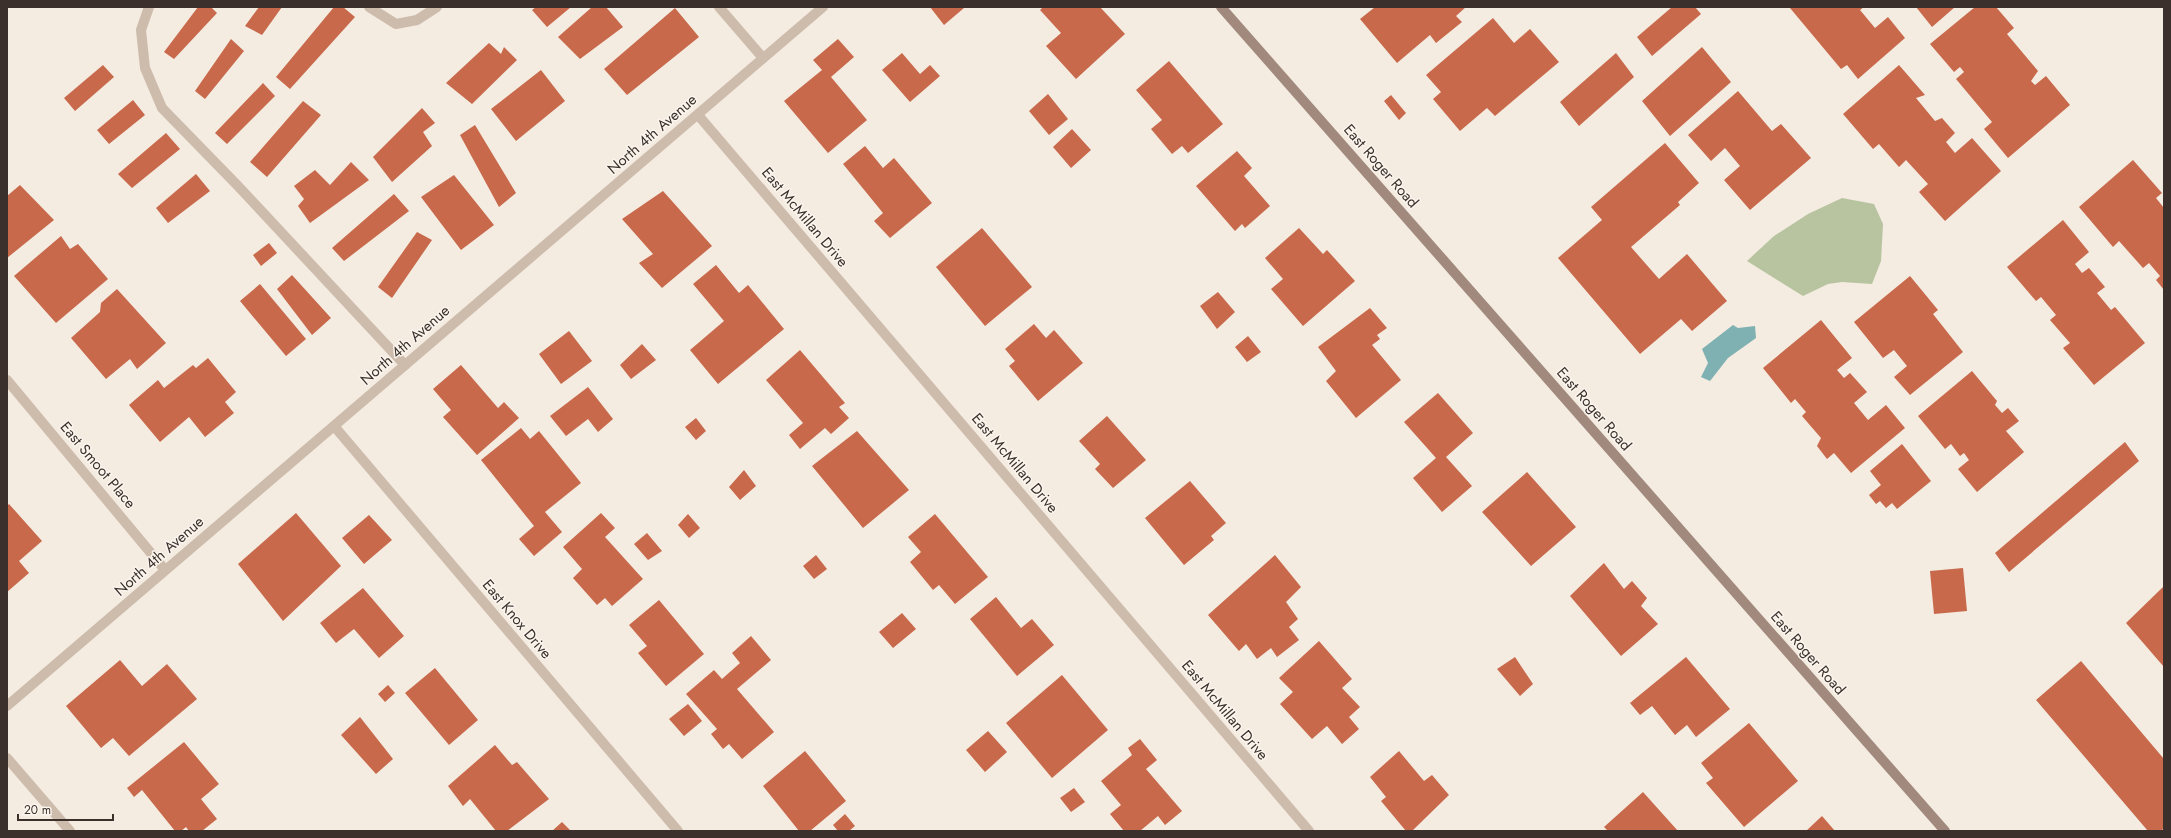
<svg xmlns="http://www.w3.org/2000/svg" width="2171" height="838" font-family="Jost,sans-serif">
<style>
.green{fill:#b8c4a0}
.water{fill:#7fb0b2}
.building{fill:#c8694b}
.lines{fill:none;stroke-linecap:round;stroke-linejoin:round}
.lane{stroke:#cdbbac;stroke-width:10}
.street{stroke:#cdbbac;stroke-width:10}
.secondary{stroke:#a18a7d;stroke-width:10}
.labels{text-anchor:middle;stroke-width:3;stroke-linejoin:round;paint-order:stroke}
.street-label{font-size:15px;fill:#3b302b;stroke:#fbf5ee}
</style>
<rect width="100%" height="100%" fill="#f4ebe1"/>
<!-- green -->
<path class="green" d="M1842,198l32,6 9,20 -2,37 -9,23 -30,-2 -14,2 -25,12 -56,-35 27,-25 34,-22z"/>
<!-- water -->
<path class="water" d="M1733,325l5,3 17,-2 1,12 -28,20 -18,23 -9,-4 7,-14 -6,-14z"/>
<!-- building -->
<path class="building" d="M198,7h13l6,6 -43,46 -10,-7z
M259,7h23l-20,28 -17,-9z
M334,7h9l12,10 -65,72 -14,-12z
M536,7h35l-24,20 -15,-17z
M592,7h14l17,20 -43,32 -22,-22z
M930,7h32l2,1 -20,17z
M1043,7h57l25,27 -49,45 -30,-33 15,-13 -21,-23z
M1375,7h91l-10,9 6,6 -26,21 -6,-8 -33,28 -37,-44z
M1672,7h23l6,7 -49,42 -15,-19z
M1791,7h73l-4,3 15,18 13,-11 17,21 -47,41 -11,-14 -6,4 -51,-61z
M1916,7h39l-23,20z
M1975,7h21l18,21 -7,6 31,37 -7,10 4,4 11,-9 24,29 -62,53 -24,-29 8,-7 -36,-43 8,-7 -4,-5 -6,5 -24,-28z
M675,8l24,29 -72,58 -23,-26z
M1493,18l21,25 16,-14 29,33 -64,54 -8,-8 -27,23 -27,-32 8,-7 -15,-17z
M231,39l13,12 -39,48 -10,-8z
M838,39l16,18 -23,20 36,43 -39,33 -44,-52 38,-31 -9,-10z
M489,43l12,11 3,-7 13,13 -45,44 -26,-21z
M1702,47l29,35 -61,54 -28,-35z
M902,53l18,21 10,-9 10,11 -30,26 -28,-32z
M1616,53l18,24 -55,49 -19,-24z
M1169,61l54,63 -35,29 -6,-7 -10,8 -21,-25 11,-9 -26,-30z
M103,65l11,12 -39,34 -11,-13z
M1899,65l26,30 -9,3 19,23 7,-3 13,15 -9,9 9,11 17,-15 29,33 -56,50 -26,-29 9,-8 -22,-24 -7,7 -20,-23 -6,5 -30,-35z
M541,70l24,31 -49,40 -25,-32z
M263,83l12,13 -48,48 -12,-11z
M1738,91l34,40 9,-7 30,34 -61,52 -26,-30 16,-14 -15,-18 -14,13 -23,-26z
M1048,94l20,25 -19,16 -20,-24z
M1391,95l15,18 -7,7 -15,-19z
M133,100l12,15 -36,29 -12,-14z
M303,101l18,14 -54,62 -17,-15z
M422,108l13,15 -12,9 9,14 -40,36 -19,-25z
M475,125l41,68 -17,14 -39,-72z
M1072,129l19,21 -20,18 -18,-21z
M166,133l14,16 -48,39 -14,-14z
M1665,143l34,40 -21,19 2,3 -49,42 28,32 28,-25 40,47 -35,30 -11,-12 -41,35 -82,-96 44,-38 -11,-13z
M865,146l18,22 11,-10 38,45 -42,35 -16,-17 9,-8 -40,-49z
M1237,151l15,17 -8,8 26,30 -25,22 -3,-4 -7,7 -39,-45z
M2133,160l29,33 -6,5 8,10v82l-8,-10 4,-4 -11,-13 -6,5 -24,-27 -6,6 -34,-40z
M351,162l18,18 -59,43 -12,-17 6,-7 -10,-13 21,-16 15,15z
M196,174l14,17 -42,32 -12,-15z
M454,175l40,50 -33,25 -40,-53z
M20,185l34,35 -47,38v-62z
M663,191l49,55 -50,42 -23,-25 14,-9 -31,-35z
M394,194l15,17 -65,50 -12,-13z
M2063,220l26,32 -14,12 7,9 7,-5 16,19 -8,6 14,17 4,-3 30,36 -51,42 -31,-37 7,-5 -20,-23 6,-5 -15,-18 -5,4 -29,-34z
M982,228l50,59 -47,39 -49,-59z
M1299,228l24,26 4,-4 28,31 -52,45 -32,-37 12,-10 -18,-21z
M417,232l15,8 -40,58 -14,-11z
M61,236l9,13 8,-5 30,35 -52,44 -42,-47z
M269,243l8,10 -16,13 -8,-11z
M716,265l23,28 9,-8 36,44 -66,55 -28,-34 34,-29 -31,-37z
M292,275l39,43 -19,17 -35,-46z
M1910,276l28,34 -5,4 30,38 -53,43 -16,-18 13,-11 -13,-16 -11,8 -29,-36z
M260,284l46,55 -20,17 -46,-55z
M117,289l49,54 -29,26 -7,-10 -24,20 -35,-41 29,-26 1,-9z
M1218,292l17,20 -18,17 -17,-23z
M1370,308l17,20 -10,7 3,4 -8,6 29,35 -45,38 -30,-37 10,-10 -18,-24z
M1821,320l31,38 -15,12 7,8 6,-5 17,19 -13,11 14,17 18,-15 19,23 -54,45 -17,-20 -7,6 -10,-13 4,-8 -19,-22 4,-4 -11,-13 -4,4 -28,-35z
M1034,324l12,14 8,-8 29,33 -45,38 -29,-35 6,-5 -10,-12z
M569,331l23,30 -31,23 -22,-30z
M1248,336l13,16 -14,10 -12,-15z
M642,344l14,16 -25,19 -11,-14z
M800,350l45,53 -6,4 10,11 -18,16 -6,-6 -25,21 -11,-14 14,-12 -37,-43z
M208,358l28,34 -11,10 9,11 -29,24 -16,-20 -29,25 -31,-37 29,-25 6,8 29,-23 3,3z
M461,365l37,43 6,-6 15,16 -42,37 -34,-38 8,-7 -18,-21z
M1972,371l25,30 -2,4 7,8 6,-5 11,13 -13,10 18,21 -47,40 -19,-23 11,-9 -5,-7 -4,3 -9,-12 -6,5 -27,-33z
M588,387l25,32 -15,13 -10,-13 -22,17 -16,-20z
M1438,393l35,40 -27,24 26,29 -30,26 -29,-34 23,-20 -32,-36z
M1107,416l39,44 -33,28 -18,-19 5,-5 -21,-23z
M696,418l10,13 -10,9 -11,-13z
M521,428l9,11 9,-8 42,52 -36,29 17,20 -28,24 -15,-17 15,-13 -53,-66z
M857,431l52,59 -46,38 -51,-62z
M2125,442l14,19 -130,111 -14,-19z
M1902,444l29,37 -34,28 -5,-6 -6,5 -6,-7 -4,3 -7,-9 12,-10 -11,-14z
M744,470l12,16 -16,14 -11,-13z
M1527,472l49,55 -45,39 -49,-54z
M1190,481l36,42 -15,13 3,4 -30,25 -39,-47z
M9,504l33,37 -23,20 10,12 -22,19v-86z
M296,513l45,53 -58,55 -45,-57z
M601,513l14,15 -10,9 38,42 -31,27 -7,-8 -8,7 -24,-27 9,-9 -19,-22z
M688,514l12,14 -11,10 -11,-13z
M935,514l53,63 -33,27 -16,-19 -6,5 -23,-28 11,-10 -13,-15z
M369,515l23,25 -28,24 -22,-26z
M647,533l15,18 -14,9 -14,-16z
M816,555l11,14 -13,10 -11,-13z
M1275,555l26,32 -15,15 12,17 -9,8 10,13 -22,17 -6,-9 -14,11 -11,-15 -7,7 -31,-36z
M1604,563l20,26 8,-8 15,17 -6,8 17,18 -37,32 -51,-60z
M1963,568l4,43 -33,3 -4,-43z
M2164,586v81l-38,-44z
M363,588l41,48 -25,22 -25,-29 -18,14 -16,-20z
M996,597l25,31 11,-9 22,26 -37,31 -47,-57z
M659,600l45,54 -38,32 -28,-33 9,-7 -18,-21z
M902,613l14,16 -23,19 -14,-16z
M751,636l20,24 -34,29 37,43 -32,27 -13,-15 -6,5 -12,-15 6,-5 -31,-35 28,-24 8,9 18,-16 -8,-10z
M1319,641l33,38 -10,9 18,19 -11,10 10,12 -17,15 -15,-18 -15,13 -32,-35 13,-12 -14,-14z
M1515,657l18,27 -13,12 -23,-27z
M1686,657l44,52 -34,28 -9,-12 -12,10 -23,-29 -12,9 -10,-12z
M120,660l22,26 25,-22 30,35 -68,57 -16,-18 -12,10 -35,-42z
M2081,661l83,98v69l-3,3h-13l-112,-131z
M435,668l43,52 -29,25 -44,-52z
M1062,675l46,55 -56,48 -46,-55z
M388,685l7,8 -10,9 -7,-8z
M688,704l14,17 -18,15 -15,-17z
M360,717l33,42 -17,15 -35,-39z
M1749,723l49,58 -54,46 -38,-44 7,-5 -12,-15z
M988,731l19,21 -22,20 -19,-22z
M1140,739l17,21 -11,9 36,42 -17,14 -7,-9 -18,15h-16l-14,-17 11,-9 -20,-24 31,-26 -4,-7z
M184,742l35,42 -18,15 16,20 -15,12h-13l-3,-4 -5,4h-6l-33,-41 -8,7 -7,-9z
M495,745l17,20 5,-3 32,37 -42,32h-11l-26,-32 -7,7 -15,-20z
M805,751l41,50 -36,30h-11l-36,-45z
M1399,751l25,30 8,-6 17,20 -37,36h-6l-25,-30 5,-4 -16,-20z
M1074,788l11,14 -14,10 -11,-14z
M1643,792l35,39h-70l-4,-4z
M845,814l10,12 -6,5h-11l-5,-6z
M1822,816l13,15h-29z
M562,822l9,9h-19z"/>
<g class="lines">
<!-- lane -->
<path class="lane" d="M149,7l-8,23 4,38 17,40 76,78 167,179
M369,7l27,17 21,-4 20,-13
M719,7l44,51"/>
<!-- street -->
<path class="street" d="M698,115l611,716
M7,380l158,190
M334,426l344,405
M7,706l816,-699
M7,758l63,73"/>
<!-- secondary -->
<path class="secondary" d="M1221,7l724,824"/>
</g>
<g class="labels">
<!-- street labels -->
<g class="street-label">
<text transform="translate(652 134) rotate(-41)" y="5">North 4th Avenue</text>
<text transform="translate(1381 166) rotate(49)" y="5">East Roger Road</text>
<text transform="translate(805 217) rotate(50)" y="5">East McMillan Drive</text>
<text transform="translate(405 345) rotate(-41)" y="5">North 4th Avenue</text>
<text transform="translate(1594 409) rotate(49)" y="5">East Roger Road</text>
<text transform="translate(1015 463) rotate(50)" y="5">East McMillan Drive</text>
<text transform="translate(98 465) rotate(50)" y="5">East Smoot Place</text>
<text transform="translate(159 556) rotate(-41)" y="5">North 4th Avenue</text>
<text transform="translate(517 619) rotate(50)" y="5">East Knox Drive</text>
<text transform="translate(1808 653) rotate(49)" y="5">East Roger Road</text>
<text transform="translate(1225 710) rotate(50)" y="5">East McMillan Drive</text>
</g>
</g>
<!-- border -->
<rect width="2171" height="838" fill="none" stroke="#3b302b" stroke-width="16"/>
<!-- scale -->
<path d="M18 814v6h95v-6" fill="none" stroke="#3b302b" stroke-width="2"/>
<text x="24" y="814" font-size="12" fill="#3b302b" stroke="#fbf5ee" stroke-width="3" paint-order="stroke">20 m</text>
</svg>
